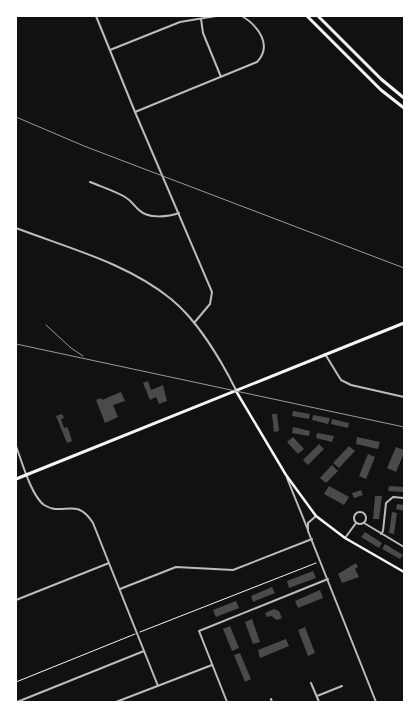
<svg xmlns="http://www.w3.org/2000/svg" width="420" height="718" font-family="'Fira Sans',sans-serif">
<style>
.building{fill:#4a4a4a}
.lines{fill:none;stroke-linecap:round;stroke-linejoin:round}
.path{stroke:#f5f5f5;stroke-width:1}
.minor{stroke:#bcbcbc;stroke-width:2}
.tertiary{stroke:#bcbcbc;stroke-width:2}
.secondary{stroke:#f5f5f5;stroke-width:2.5}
.primary{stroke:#f5f5f5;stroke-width:3}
.rail{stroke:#9a9a9a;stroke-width:1}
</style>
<rect width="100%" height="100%" fill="#111"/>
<!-- building -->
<path class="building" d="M148,381l3,9 12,-5 4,16 -8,3 -3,-7 -6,3 -7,-17z
M121,392l4,9 -12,4 5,12 -13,6 -9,-23 5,-2 1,2z
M293,411l17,3 -1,5 -17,-3z
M62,414l2,4 -3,1 3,9 3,-1 2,4 3,10 -5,2 -11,-27z
M272,414h5l2,17 -5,1z
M313,415l17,3 -2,6 -16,-4z
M332,419l17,4 -1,5 -17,-4z
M293,427l17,4 -1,5 -17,-3z
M317,433l17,3 -2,6 -16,-4z
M293,437l11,12 -6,5 -11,-12z
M357,437l23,5 -2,7 -22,-5z
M319,444l5,5 -16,16 -5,-5z
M349,446l6,5 -16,17 -6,-5z
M396,447l8,3v3l-8,19 -9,-4z
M368,454l7,3 -9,22 -7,-3z
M332,465l6,6 -12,12 -6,-5z
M329,486l20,11 -5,8 -20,-11z
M389,486l15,1v5l-16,-1z
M361,490l2,5 -9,3 -2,-5z
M375,496h7l-3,23h-6z
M397,504l7,1v6l-8,-2z
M392,512l5,1 -3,21 -5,-1z
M365,532l17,11 -3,5 -18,-11z
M385,544l18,11 -3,4 -18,-10z
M356,563l2,4 -3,2 4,8 -17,6 -4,-9z
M313,571l3,7 -27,10 -2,-7z
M272,587l3,6 -22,9 -2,-6z
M320,590l3,8 -25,10 -3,-7z
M236,601l3,7 -23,9 -3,-7z
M274,609l5,2 3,7 -5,2 -6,-4 -4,1 -2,-4z
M252,619l8,23 -7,2 -8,-22z
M230,626l9,22 -7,3 -9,-22z
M305,627l10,26 -7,3 -10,-26z
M286,639l3,7 -29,12 -2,-8z
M240,653l11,26 -6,3 -11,-27z"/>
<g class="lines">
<!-- path -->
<path class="path" d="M140,632l176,-69
M16,682l119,-48"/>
<!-- minor -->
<path class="minor" d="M201,19l2,14 18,44
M110,50l70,-28 36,-6
M135,112l122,-50c16,-17 1,-36 -15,-46
M90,182c12,5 25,9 35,15 7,4 9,9 14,13 9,9 29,7 40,3
M325,354l16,26 10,5 53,12
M16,446c6,16 15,49 28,59 19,12 32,-9 49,18l65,163
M287,478l21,52
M354 518a6 6 0 1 1 12 0a6 6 0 1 1-12 0Z
M364,523l40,24
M381,534l2,-3 3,-28 7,-6 11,1
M345,538l11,-15
M120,589l56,-22 57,3 79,-31
M16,600l93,-37
M311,683l8,19
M317,696l25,-10
M271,699l1,3
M17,702l127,-51
M116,702l96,-37
M227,702l-28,-71 129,-52"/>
<!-- tertiary -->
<path class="tertiary" d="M96,16l39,96 77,180 -2,12 -16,19
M16,228c52,20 111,35 155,71 26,21 50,61 65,91
M316,516l-8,7v8l68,171"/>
<!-- secondary -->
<path class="secondary" d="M236,391l50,84 30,41 29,22 59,34"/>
<!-- primary -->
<path class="primary" d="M307,16l74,74 23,18
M318,16l63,63 23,19
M16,479l388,-156"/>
<!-- rail -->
<path class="rail" d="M16,117l68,29 320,122
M46,325l25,23 12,8
M16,344l388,83"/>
</g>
<!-- border -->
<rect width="420" height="718" fill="none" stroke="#ffffff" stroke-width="34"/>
</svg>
